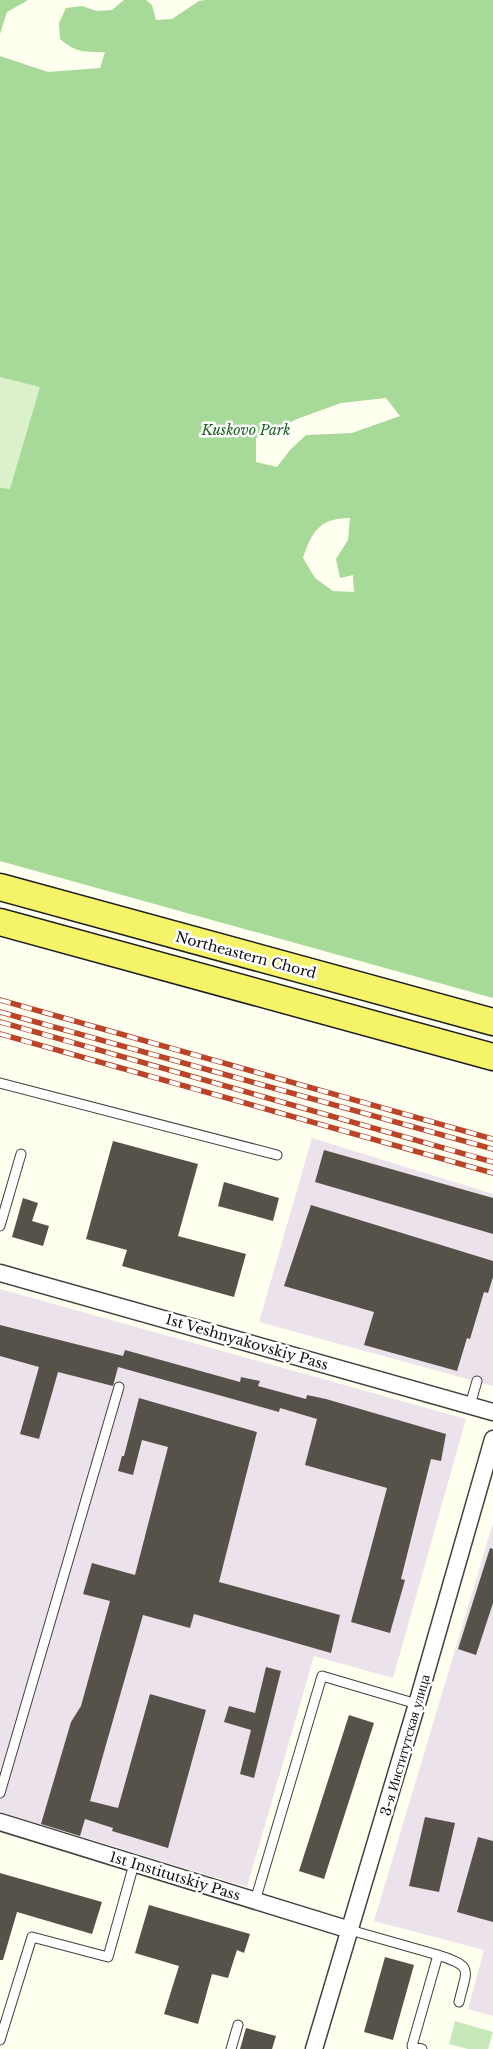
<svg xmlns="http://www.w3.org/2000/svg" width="493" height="2049" font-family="'Libre Baskerville',serif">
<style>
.industrial{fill:#ece2eb}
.green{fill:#c7e8b9}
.forest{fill:#a7d999;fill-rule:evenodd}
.pitch{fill:#dbf0cb}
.building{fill:#56524a}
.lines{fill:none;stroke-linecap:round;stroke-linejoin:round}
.service-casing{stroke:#414141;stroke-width:11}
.minor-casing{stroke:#414141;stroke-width:19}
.primary-casing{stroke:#1f1f1f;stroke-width:29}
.service{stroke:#fff;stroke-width:9}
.minor{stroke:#fff;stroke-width:16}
.primary{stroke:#f5f368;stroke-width:26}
.rail-casing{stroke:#bb4328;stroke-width:5.5}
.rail{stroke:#fff;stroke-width:4;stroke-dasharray:11;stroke-linecap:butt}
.labels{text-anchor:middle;stroke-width:5;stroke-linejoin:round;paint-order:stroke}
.park-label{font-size:14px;font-style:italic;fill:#1f6421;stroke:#fff}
.street-label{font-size:14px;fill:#0e0e0e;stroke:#fff}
</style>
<rect width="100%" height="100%" fill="#feffef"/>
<!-- industrial -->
<path class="industrial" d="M312,1138l181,56v192l-234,-64z
M0,1289l466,130 -73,259 -79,-22 -67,231 -247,-75z
M493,1523v493l-25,-7 16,-59 -110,-29z"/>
<!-- green -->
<path class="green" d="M455,2021l38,11 -5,17h-20l-19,-5z"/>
<!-- forest -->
<path class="forest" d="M0,0h28l-21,12 -7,22z
M124,0h22l6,5 4,15 16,-1 27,-18 6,-1h288v998l-493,-137v-805l48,16 52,-4 5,-16c-21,0 -28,1 -45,-13l-1,-16 7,-15 16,-2 15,5 15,-1zM386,398l14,18 -48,17 -46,2 -16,15 -13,17 -21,-5v-24l41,-19 44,-16zM350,518l-2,22 -12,19 4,19 13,-3 1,17 -21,-1 -18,-13 -12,-20c9,-27 17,-40 47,-40z"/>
<!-- pitch -->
<path class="pitch" d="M0,377l40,10 -30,102 -10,-1z"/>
<!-- building -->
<path class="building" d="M113,1141l85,23 -20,72 68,18 -12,43 -112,-31 5,-16 -41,-11z
M324,1150l169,48v36l-178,-52z
M224,1182l55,16 -6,23 -55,-15z
M23,1198l15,5 -6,18 17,5 -6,20 -31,-9z
M311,1205l182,56v16l-5,16 -4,-1 -14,47 -3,-1 -10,33 -93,-26 10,-33 -90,-26z
M0,1325l123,31 2,-6 115,32 1,-5 19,4 -2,5 48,13 1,-4 19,4 120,35 -5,27 -10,-2 -30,120 4,1 -15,53 -39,-11 36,-134 -82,-23 12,-46 -37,-11 -1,4 -161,-45 -5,19 -55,-14 -19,67 -19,-5 19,-67 -39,-11z
M139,1398l118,34 -38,150 121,33 -9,38 -137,-39 -4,14 -47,-13 -53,186 28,7 32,-114 56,16 -38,138 -56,-17 1,-3 -28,-9 -5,17 -39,-12 30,-102 10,-16 29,-105 -27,-7 9,-31 43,12 33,-128 -26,-7 -9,35 -15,-4 4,-15h2z
M490,1548l3,1v54l-17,52 -18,-6z
M266,1667l15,4 -27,107 -14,-4 11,-44 -27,-8 5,-16 26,7z
M349,1715l25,8 -50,156 -25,-8z
M425,1817l30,6 -16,69 -30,-6z
M478,1837l15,4v81l-36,-10z
M0,1873l102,29 -10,32 -75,-22 -14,48h-3z
M149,1905l101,29 -6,19 -7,-3 -9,28 -16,-4 -14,50 -34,-10 15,-48 -44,-13z
M385,1957l29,8 -21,75 -29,-8z
M246,2028l30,8 -4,13h-32z"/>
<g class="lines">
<!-- service casing -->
<g class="service-casing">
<path id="service" d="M0,1083l277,72
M0,1226l21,-72
M470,1405l7,-24
M0,1793l119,-406
M255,1901l67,-225 95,28
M350,1930l88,25 -26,91 10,3
M438,1955c36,12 29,13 21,47
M0,2040l32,-103 76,20 26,-93
M231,2049l7,-24"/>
</g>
<!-- minor casing -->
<g class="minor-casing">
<path id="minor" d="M0,1273l493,139
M0,1822l350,108
M314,2049l103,-345 76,-265"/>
</g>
<!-- primary casing -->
<g class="primary-casing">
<path id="primary" d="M0,887l493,135
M0,922l493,135"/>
</g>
<!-- service -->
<use href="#service" class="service"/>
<!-- minor -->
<use href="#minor" class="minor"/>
<!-- primary -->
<use href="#primary" class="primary"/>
<!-- rail casing -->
<g class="rail-casing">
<path id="rail" d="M0,1000l493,139
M0,1012l493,137
M0,1022l493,140
M0,1034l493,139"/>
</g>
<!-- rail -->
<use href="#rail" class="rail"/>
</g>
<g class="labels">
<!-- park labels -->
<g class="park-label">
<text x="246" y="435">Kuskovo Park</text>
</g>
<!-- street labels -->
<g class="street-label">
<text transform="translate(246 955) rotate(15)" y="5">Northeastern Chord</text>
<text transform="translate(247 1342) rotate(16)" y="5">1st Veshnyakovskiy Pass</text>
<text transform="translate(405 1745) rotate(-74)" y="5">3-я Институтская улица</text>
<text transform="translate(175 1876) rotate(17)" y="5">1st Institutskiy Pass</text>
</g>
</g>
</svg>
